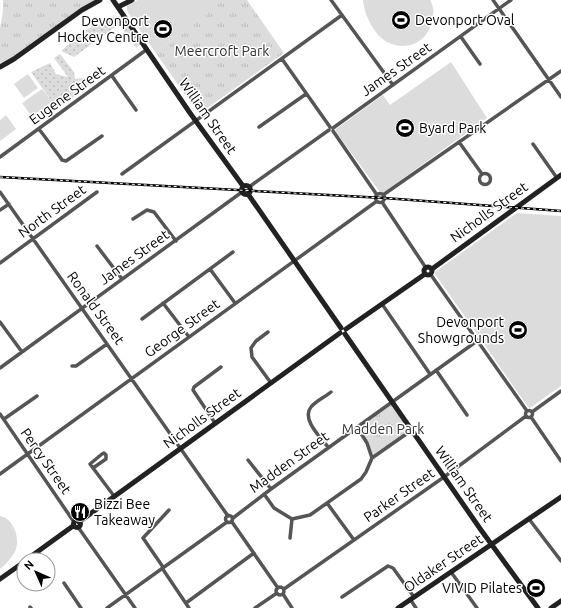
<svg xmlns="http://www.w3.org/2000/svg" width="561" height="608" font-family="Ubuntu,sans-serif">
<style>
.grass{fill:url(#grass-dots)}
.park{fill:url(#park-tufts)}
.garden{fill:#dcdcdc}
.lines{fill:none;stroke-linecap:round;stroke-linejoin:round}
.street{stroke:#555;stroke-width:3.5}
.secondary{stroke:#222;stroke-width:5}
.rail-casing{stroke:#000;stroke-width:2.5}
.rail{stroke:#fff;stroke-width:1;stroke-dasharray:3;stroke-linecap:butt}
.labels{text-anchor:middle;stroke-width:3;stroke-linejoin:round;paint-order:stroke}
.poi-label{font-size:14px;fill:#000;stroke:#fff;text-anchor:start}
.park-label{font-size:14px;fill:#333;stroke:#fff}
.street-label{font-size:14px;fill:#000;stroke:#fff}
</style>
<defs>
<pattern id="grass-dots" width="8" height="8" patternUnits="userSpaceOnUse"><rect width="8" height="8" fill="#dcdcdc"/><path d="M2 2h.1M6 6h.1" fill="none" stroke="#bbb" stroke-width="1.8" stroke-linecap="round"/></pattern>
<pattern id="park-tufts" width="24" height="20" patternUnits="userSpaceOnUse"><rect width="24" height="20" fill="#dcdcdc"/><path d="M3 7l-1-3M5 7V3M7 7l1-3M15 17l-1-3M17 17v-4M19 17l1-3" fill="none" stroke="#bbb"/></pattern>
</defs>
<rect width="100%" height="100%" fill="#fff"/>
<!-- grass -->
<path class="grass" d="M122,16l19,28 -5,4 -17,-24 -45,33 -13,-6 22,-19 25,-15z
M60,54l14,18 1,7 10,-1 4,7 -18,14h-7l-7,10 -26,-37 19,-9 6,11 12,3 -14,-19z"/>
<!-- park -->
<path class="park" d="M3,0h92l-88,61 -7,2v-35l3,-17z
M198,0h49l37,53 -85,61 -44,-62 52,-38z
M392,401l20,29 -40,28 -5,-15 -10,-16z"/>
<!-- garden -->
<path class="garden" d="M138,0h60l10,14 -53,38 -28,-41v-6z
M363,0h67c4,6 4,14 2,21 -4,21 -25,31 -45,21 -13,-7 -23,-28 -24,-42z
M451,62l36,56 -104,75 -3,-1 -44,-60v-3l47,-34 7,10z
M28,74l10,14 -14,10 -10,-14z
M42,89l10,13 -20,15 -10,-14z
M6,115l10,14 -16,12v-21z
M517,213l44,3v170l-31,22 -2,-1 -93,-133v-2z
M0,516c13,2 20,21 16,33 -3,8 -10,15 -16,20z"/>
<g class="lines">
<!-- street -->
<path class="street" d="M331,0l62,85
M493,0l68,97
M461,37l19,27
M282,59l48,68
M112,76l24,34
M259,127l47,-33
M333,128l178,-128
M39,129l21,28 2,3 4,1 36,-25
M333,131l44,64
M459,142l23,32
M533,144l24,34
M0,157l146,-107
M479.5 179a5.5 5.5 0 1 1 11 0a5.5 5.5 0 1 1-11 0Z
M122,174l220,-159
M249,187l80,-57
M0,192l228,324
M375.5 198a4.5 4.5 0 1 1 9 0a4.5 4.5 0 1 1-9 0Z
M383,195l178,-124
M382,202l44,66
M0,210l9,-6
M133,219l14,-9 7,2 22,29
M97,246l25,33
M0,263l97,-71
M210,269l25,34
M431,275l96,136
M163,303l26,34
M382,304l48,70
M142,319l91,-67
M0,322l22,30
M268,332l-12,9 -5,7 1,9 19,26
M72,366h4l31,-22
M0,368l242,-176
M436,370l31,45
M525.5 414a3.5 3.5 0 1 1 7 0a3.5 3.5 0 1 1-7 0Z
M532,412l29,-21
M0,414l74,108
M531,417l30,44
M4,419l33,-23
M215,423l-22,-33 1,-3 27,-20
M328,447c-7,-9 -27,-28 -17,-40 5,-6 14,-10 20,-15
M372,458l40,-28
M248,460l23,29
M93,468l13,-9v-4l-2,-2 -2,1 -12,10 24,32
M0,474l377,-273
M264,494l10,14 18,11 18,-4 51,-36 5,-7 6,-14 -5,-15 -10,-16
M327,503l27,37
M225.5 519a3.5 3.5 0 1 1 7 0a3.5 3.5 0 1 1-7 0Z
M233,518l38,-29 206,-148
M529,519l32,42
M232,522l46,66
M78,527l57,81
M290,538l2,-19
M163,567l-20,-29 26,-28
M162,568l27,40
M451,572l26,36
M64,583l17,25
M276 591a4 4 0 1 1 8 0a4 4 0 1 1-8 0Z
M284,589l160,-112 82,-61
M283,594l9,14
M342,597l46,-31 5,2 21,29
M410,599l6,9
M186,603l68,-50
M30,607l1,1
M107,608l120,-86
M255,608l22,-15"/>
<!-- secondary -->
<path class="secondary" d="M113,0l77,113 53,73
M118,7l14,-7
M0,67l14,-8 68,-49 18,-10
M241.5 190a4.5 4.5 0 1 1 9 0a4.5 4.5 0 1 1-9 0Z
M248,194l93,134
M424 271a4 4 0 1 1 8 0a4 4 0 1 1-8 0Z
M432,269l129,-94
M346,329l79,-55
M345,334l136,196 57,78
M73.5 524a3.5 3.5 0 1 1 7 0a3.5 3.5 0 1 1-7 0Z
M79,522l261,-189
M26,560l47,-34
M0,579l24,-17
M398,608l163,-111
M551,608l10,-7"/>
<!-- rail casing -->
<g class="rail-casing">
<path id="rail" d="M0,177l384,21 177,13"/>
</g>
<!-- rail -->
<use href="#rail" class="rail"/>
</g>
<!-- icons -->
<defs>
<g id="stadium-disc" transform="scale(1)"><circle r="9.5" fill="#000" stroke="#fff"/><path d="M0-5a6.5 5 0 1 0 0 10a6.5 5 0 1 0 0-10ZM-3.5-1.8h7v3.6h-7Z" fill="#fff"/></g>
<g id="restaurant-disc" transform="scale(1)"><circle r="9.5" fill="#000" stroke="#fff"/><path d="M-5-6h1v4h1v-4h1v4h1v-4h1v5L-1.5 .5V6h-2V.5L-5-1ZM5-6V6H3V1.5H1.5Q1.5-4 5-6Z" fill="#fff"/></g>
</defs>
<g fill-rule="evenodd">
<use href="#stadium-disc" x="401" y="20"/>
<use href="#stadium-disc" x="163" y="29"/>
<use href="#stadium-disc" x="405" y="128"/>
<use href="#stadium-disc" x="518" y="330"/>
<use href="#restaurant-disc" x="80" y="512"/>
<use href="#stadium-disc" x="536" y="588"/>
</g>
<g class="labels">
<!-- poi labels -->
<g class="poi-label">
<text x="415" y="25">Devonport Oval</text>
<text x="149" y="26" text-anchor="end">Devonport<tspan x="149" dy="16">Hockey Centre</tspan></text>
<text x="419" y="133">Byard Park</text>
<text x="504" y="327" text-anchor="end">Devonport<tspan x="504" dy="16">Showgrounds</tspan></text>
<text x="94" y="509">Bizzi Bee<tspan x="94" dy="16">Takeaway</tspan></text>
<text x="522" y="593" text-anchor="end">VIVID Pilates</text>
</g>
<!-- park labels -->
<g class="park-label">
<text x="222" y="56">Meercroft Park</text>
<text x="383" y="434">Madden Park</text>
</g>
<!-- street labels -->
<g class="street-label">
<text transform="translate(396 69) rotate(-35)" y="5">James Street</text>
<text transform="translate(67 95) rotate(-36)" y="5">Eugene Street</text>
<text transform="translate(208 116) rotate(55)" y="5">William Street</text>
<text transform="translate(52 211) rotate(-36)" y="5">North Street</text>
<text transform="translate(489 212) rotate(-36)" y="5">Nicholls Street</text>
<text transform="translate(134 257) rotate(-36)" y="5">James Street</text>
<text transform="translate(96 308) rotate(54)" y="5">Ronald Street</text>
<text transform="translate(182 328) rotate(-36)" y="5">George Street</text>
<text transform="translate(202 418) rotate(-36)" y="5">Nicholls Street</text>
<text transform="translate(46 461) rotate(55)" y="5">Percy Street</text>
<text transform="translate(289 462) rotate(-36)" y="5">Madden Street</text>
<text transform="translate(464 484) rotate(55)" y="5">William Street</text>
<text transform="translate(399 495) rotate(-35)" y="5">Parker Street</text>
<text transform="translate(443 563) rotate(-34)" y="5">Oldaker Street</text>
</g>
</g>
<!-- north arrow -->
<g transform="translate(36 572) rotate(315)"><circle r="19" fill="#ffffff" stroke="#999999"/>
<path d="M0-3L7 15L0 10L-7 15Z" fill="#000000"/>
<text y="-6" font-size="11" font-weight="bold" text-anchor="middle" fill="#000000">N</text>
</g>
</svg>
